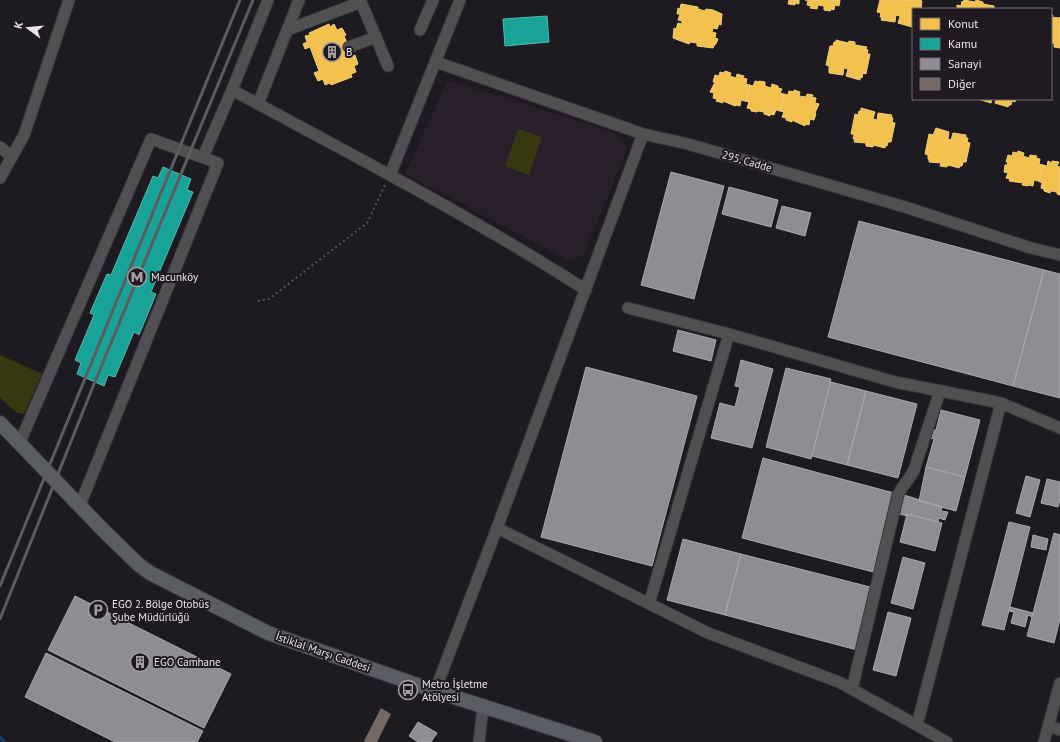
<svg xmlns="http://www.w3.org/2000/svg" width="1060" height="742" font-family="'PT Sans',sans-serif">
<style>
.built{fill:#281f2a}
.green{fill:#373810}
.homes{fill:#f2c14e;stroke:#efcc7d}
.public{fill:#17a398;stroke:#56b7b1}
.industry{fill:#8d8d92;stroke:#a9a7ac}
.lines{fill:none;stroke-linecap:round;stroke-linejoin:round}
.stream{stroke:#0f3e65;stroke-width:3}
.building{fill:#756864}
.minor-casing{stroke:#39363a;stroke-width:13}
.major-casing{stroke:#39363a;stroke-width:16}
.path{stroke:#565456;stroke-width:2;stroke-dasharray:2 3;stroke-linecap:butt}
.minor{stroke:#514f52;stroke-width:11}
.major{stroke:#5a5d64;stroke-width:14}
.rail{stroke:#5d5b5e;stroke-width:3}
.labels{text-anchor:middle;stroke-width:4;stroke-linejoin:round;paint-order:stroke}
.poi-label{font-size:11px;fill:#e9e5ea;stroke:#1f1a21;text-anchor:start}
.street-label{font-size:11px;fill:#e9e5ea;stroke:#1f1a21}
</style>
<rect width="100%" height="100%" fill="#1e1b20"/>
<!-- built -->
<path class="built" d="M448,80l165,52 15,15 -44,107 -14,7 -165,-87z"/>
<!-- green -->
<path class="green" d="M518,129l24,8 -13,38 -24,-9z
M0,355l42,19 -18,40 -7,-1 -17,-15z"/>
<!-- homes -->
<path class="homes" d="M789,0h10v4l-4,-1v2l-7,-1z
M805,0h35l-1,6 -4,-1 -1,5 -3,-1 -1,2 -6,-1v-4l-6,-1 -1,4 -7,-1 1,-2 -4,-1 1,-5z
M880,0h39l3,1 -1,8h-8v15l-1,3 -14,-4 2,-7 -4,-1 -1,7 -14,-2 1,-3h-2l1,-4 -4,-1z
M964,0l11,2 1,-2 7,2v2l11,2v2l2,1h-39v-4l4,1 1,-5 1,1z
M681,4l17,3v2l7,2 1,-2 7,1 9,4 -1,11 -2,-1 -2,5 -4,-1 -1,4 4,1 -1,5 3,1 -2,5h-1l-2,4 -16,-2v-3l-7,-1 -1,2 -16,-6 1,-10 2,1 2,-6 4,1v-3l-4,-1 2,-6h-3l1,-6 2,1z
M1051,15h2l-1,2 7,1 1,-1v31l-6,-1v-4h-3z
M329,24l1,3 4,-3 3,6 5,-2 4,7 -2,1 9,20 2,-1 3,9 -4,2 2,6 -5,2 1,3 -21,8 -1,-2 -5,2 -2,-6 -5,2 -4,-8 5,-2 -9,-24 -5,2 -2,-5 4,-2 -2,-6 5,-1 -1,-2z
M836,40l12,3 1,-2 6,1v3l12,2 -1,2 2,1 -1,4h3l-4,20 -3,-1 -1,5 -2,-1v3l-14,-4 2,-7 -4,-1 -1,7 -14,-2v-7l-3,-1 4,-19h3l1,-4h2z
M725,71l6,2 -1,3 6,2 1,-4 7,2 -1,2 4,1 -1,5 4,1 -5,16 -4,-1 -1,6 -4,-1 -1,1 -12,-5v2l-7,-2 1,-2 -4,-1 1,-5 -4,-1 5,-10h-2l2,-7 4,1 1,-4 4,1z
M755,81l4,1v-1l6,1v4l6,2 1,-4 6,2v2l4,1 -2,4 4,1 -4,17 -4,-1 -2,5 -4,-1v2l-6,-2v-2l-6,-1 -1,1 -6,-1v-2l-4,-1 2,-6 -4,-1 5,-16 3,1z
M794,90l6,2 -1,4 7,1 1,-3 6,1 -1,2 4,1 -1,5 4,1 -4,9 1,1 -2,6 -4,-1 -1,6 -4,-1v2l-13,-6v2l-6,-2v-2l-4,-1 2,-5 -4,-1 4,-17 4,1 1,-4 4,1z
M978,99h14l-1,4z
M996,99h20l-1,3 -3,-1 -1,4h-2l-1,2 -13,-4z
M861,108l14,4 -2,7 4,1 1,-7 14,2 -1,2 2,1 -1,4 3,1 -4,19h-3l-1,4h-2v2l-12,-3v2l-7,-1v-3l-12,-1 1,-3h-2l1,-5h-3l4,-20 3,1 1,-4h2z
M936,128l13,4 -1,7 3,1 2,-7 13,2v3h2l-1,4 3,1 -4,19h-3l-1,4h-2l-1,2 -11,-3 -1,2 -7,-1 1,-3 -12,-1v-3h-1v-4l-3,-1 4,-20 4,1z
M1018,151l6,2 -1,3 6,2 1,-3 7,1 -1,2 4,1 -1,5 4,1 -5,16 -4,-1 -1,6 -4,-1 -1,1 -6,-1 1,-2 -14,-2 1,-2 -4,-1 2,-5 -4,-1 1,-7h2l1,-3h-2l2,-7 4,1 1,-4 4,1z
M1048,161l4,2v-2l7,1 -2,4 3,1v28l-3,-1v-2l-6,-1 -1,2 -6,-2v-2l-3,-1 1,-5 -4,-2 5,-16 4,1z"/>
<!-- public -->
<path class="public" d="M547,16l2,26 -44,4 -2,-27z
M163,167l28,12 -4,11 6,2 -42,100 5,2 -17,41 -5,-3 -19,45 -7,-2 -4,11 -27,-12 4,-11 -6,-3 19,-45 -4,-2 17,-39 4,1 42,-99 5,2z"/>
<!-- industry -->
<path class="industry" d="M671,172l53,14 -30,113 -53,-14z
M729,187l49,13 -7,27 -49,-13z
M782,206l29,7 -6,23 -29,-8z
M859,221l185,49 -31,116 -185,-49z
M1044,270l16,4v124l-47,-12z
M678,330l38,10 -5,21 -38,-10z
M741,360l32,9 -21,79 -41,-10 9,-35 15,4 5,-20 -5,-1z
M586,367l111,29 -45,170 -111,-29z
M786,368l45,11 -20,80 -45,-12z
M831,382l35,9 -19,74 -35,-9z
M866,391l51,13 -19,74 -51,-13z
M941,410l39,10 -15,57 -39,-10 8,-28 -4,-1 2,-8h4z
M763,458l131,35 -21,79 -131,-34z
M926,467l39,10 -9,34 -37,-10z
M1026,476l14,4 -10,37 -14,-4z
M1047,479l13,3v18l-2,7 -17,-4z
M901,494l41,13 -1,4 7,1 -3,8 -6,-2 -1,4 -31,-8v2l-11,-3z
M907,514l35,9 -7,28 -35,-9z
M1009,522l21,5 -26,103 -22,-5z
M1054,533l6,2v84l-6,24 -27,-7z
M1033,535l15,4 -2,11 -15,-3z
M683,539l58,15 -16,61 -58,-15z
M741,554l133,34 -17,62 -132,-35z
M903,557l22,6 -12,46 -22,-6z
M75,596l156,78 -27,54 -156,-78z
M1010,607l23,6 -1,4 -4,-2 -3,12 -14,-4 3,-11 -5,-1z
M888,612l23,6 -15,58 -23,-6z
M46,653l157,78 -6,11h-82l-90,-45z
M418,722l19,11 -6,9h-13l-9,-6z"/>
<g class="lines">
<!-- stream -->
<path class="stream" d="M0,737l4,5"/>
</g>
<!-- building -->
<path class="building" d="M381,708l10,6 -14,28h-11l-2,-1z"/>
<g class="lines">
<!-- minor casing -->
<g class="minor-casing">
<path id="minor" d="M287,30l74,-28 27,64
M420,30l13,-30
M349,47l27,-10
M436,62l207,72 45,10 217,63 126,41 29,7
M232,90c119,64 240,127 354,200
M258,104l41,-104
M0,147l12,10
M203,157l29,-67 36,-90
M390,175l70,-175
M0,178l24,-43 45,-135
M628,308l101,26 166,48 106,21 59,25
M20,442l131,-303 67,24 -138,342
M497,528l211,105 131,49 108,60
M649,604l80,-270
M852,689l46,-194c4,-9 11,-15 16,-25l26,-79
M435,691l62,-163 146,-394
M917,725l84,-322
M1049,726l11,4
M479,742l4,-35
M1044,742l16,-59"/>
</g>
<!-- major casing -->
<g class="major-casing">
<path id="major" d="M0,423l104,108 34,33 12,9 118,60 167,58 160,51"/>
</g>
<!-- path -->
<path class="path" d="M258,301l11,-2 98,-76 19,-40"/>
<!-- minor -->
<use href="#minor" class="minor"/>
<!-- major -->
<use href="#major" class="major"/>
<!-- rail -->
<path class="rail" d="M0,586l240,-586
M0,619l94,-235 159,-384"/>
</g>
<!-- icons -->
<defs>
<g id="building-ring" transform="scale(1)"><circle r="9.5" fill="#1f1a21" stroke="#a29ea3" stroke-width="1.5"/><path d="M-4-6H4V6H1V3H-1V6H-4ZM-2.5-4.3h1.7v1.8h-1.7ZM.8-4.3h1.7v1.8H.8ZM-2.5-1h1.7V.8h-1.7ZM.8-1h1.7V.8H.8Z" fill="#a29ea3"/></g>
<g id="metro-ring" transform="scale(1)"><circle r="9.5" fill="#1f1a21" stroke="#a29ea3" stroke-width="1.5"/><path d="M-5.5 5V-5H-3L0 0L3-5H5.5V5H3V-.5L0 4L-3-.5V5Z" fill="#a29ea3"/></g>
<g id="parking-ring" transform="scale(1)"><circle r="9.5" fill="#1f1a21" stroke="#a29ea3" stroke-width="1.5"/><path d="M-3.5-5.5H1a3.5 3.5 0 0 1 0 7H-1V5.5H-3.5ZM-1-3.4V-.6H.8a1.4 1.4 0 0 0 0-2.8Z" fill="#a29ea3"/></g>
<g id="bus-ring" transform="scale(1)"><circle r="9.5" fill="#1f1a21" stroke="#a29ea3" stroke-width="1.5"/><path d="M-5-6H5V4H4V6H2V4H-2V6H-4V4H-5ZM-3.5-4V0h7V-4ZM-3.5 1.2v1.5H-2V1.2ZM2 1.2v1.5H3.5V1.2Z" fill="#a29ea3"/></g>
</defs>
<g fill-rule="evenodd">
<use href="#building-ring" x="332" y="52"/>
<use href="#metro-ring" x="137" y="277"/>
<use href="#parking-ring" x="98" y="610"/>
<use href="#building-ring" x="140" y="662"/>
<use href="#bus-ring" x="408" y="690"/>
</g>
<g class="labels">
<!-- poi labels -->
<g class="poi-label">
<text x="346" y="56">B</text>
<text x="151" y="281">Macunköy</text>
<text x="112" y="608">EGO 2. Bölge Otobüs<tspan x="112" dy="13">Şube Müdürlüğü</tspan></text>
<text x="154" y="666">EGO Camhane</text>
<text x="422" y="688">Metro İşletme<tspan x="422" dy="13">Atölyesi</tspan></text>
</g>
<!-- street labels -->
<g class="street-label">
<text transform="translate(747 161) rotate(16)" y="4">295. Cadde</text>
<text transform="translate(323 652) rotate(19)" y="4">İstiklal Marşı Caddesi</text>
</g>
</g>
<!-- legend -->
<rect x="912" y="8" width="140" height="92" fill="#1f1a21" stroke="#706b71"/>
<rect x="920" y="18" width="20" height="12" fill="#f2c14e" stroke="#706b71"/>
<text x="948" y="28" font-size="12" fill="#e9e5ea">Konut</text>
<rect x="920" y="38" width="20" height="12" fill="#17a398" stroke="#706b71"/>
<text x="948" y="48" font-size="12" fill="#e9e5ea">Kamu</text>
<rect x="920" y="58" width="20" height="12" fill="#8d8d92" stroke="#706b71"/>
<text x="948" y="68" font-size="12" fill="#e9e5ea">Sanayi</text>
<rect x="920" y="78" width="20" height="12" fill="#756864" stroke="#706b71"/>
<text x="948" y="88" font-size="12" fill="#e9e5ea">Diğer</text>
<!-- north arrow -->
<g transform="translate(28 28) rotate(286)" stroke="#1f1a21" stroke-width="3" paint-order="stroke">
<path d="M0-3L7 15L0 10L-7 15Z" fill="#e9e5ea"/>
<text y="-6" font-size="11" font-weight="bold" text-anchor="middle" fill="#e9e5ea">K</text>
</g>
</svg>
